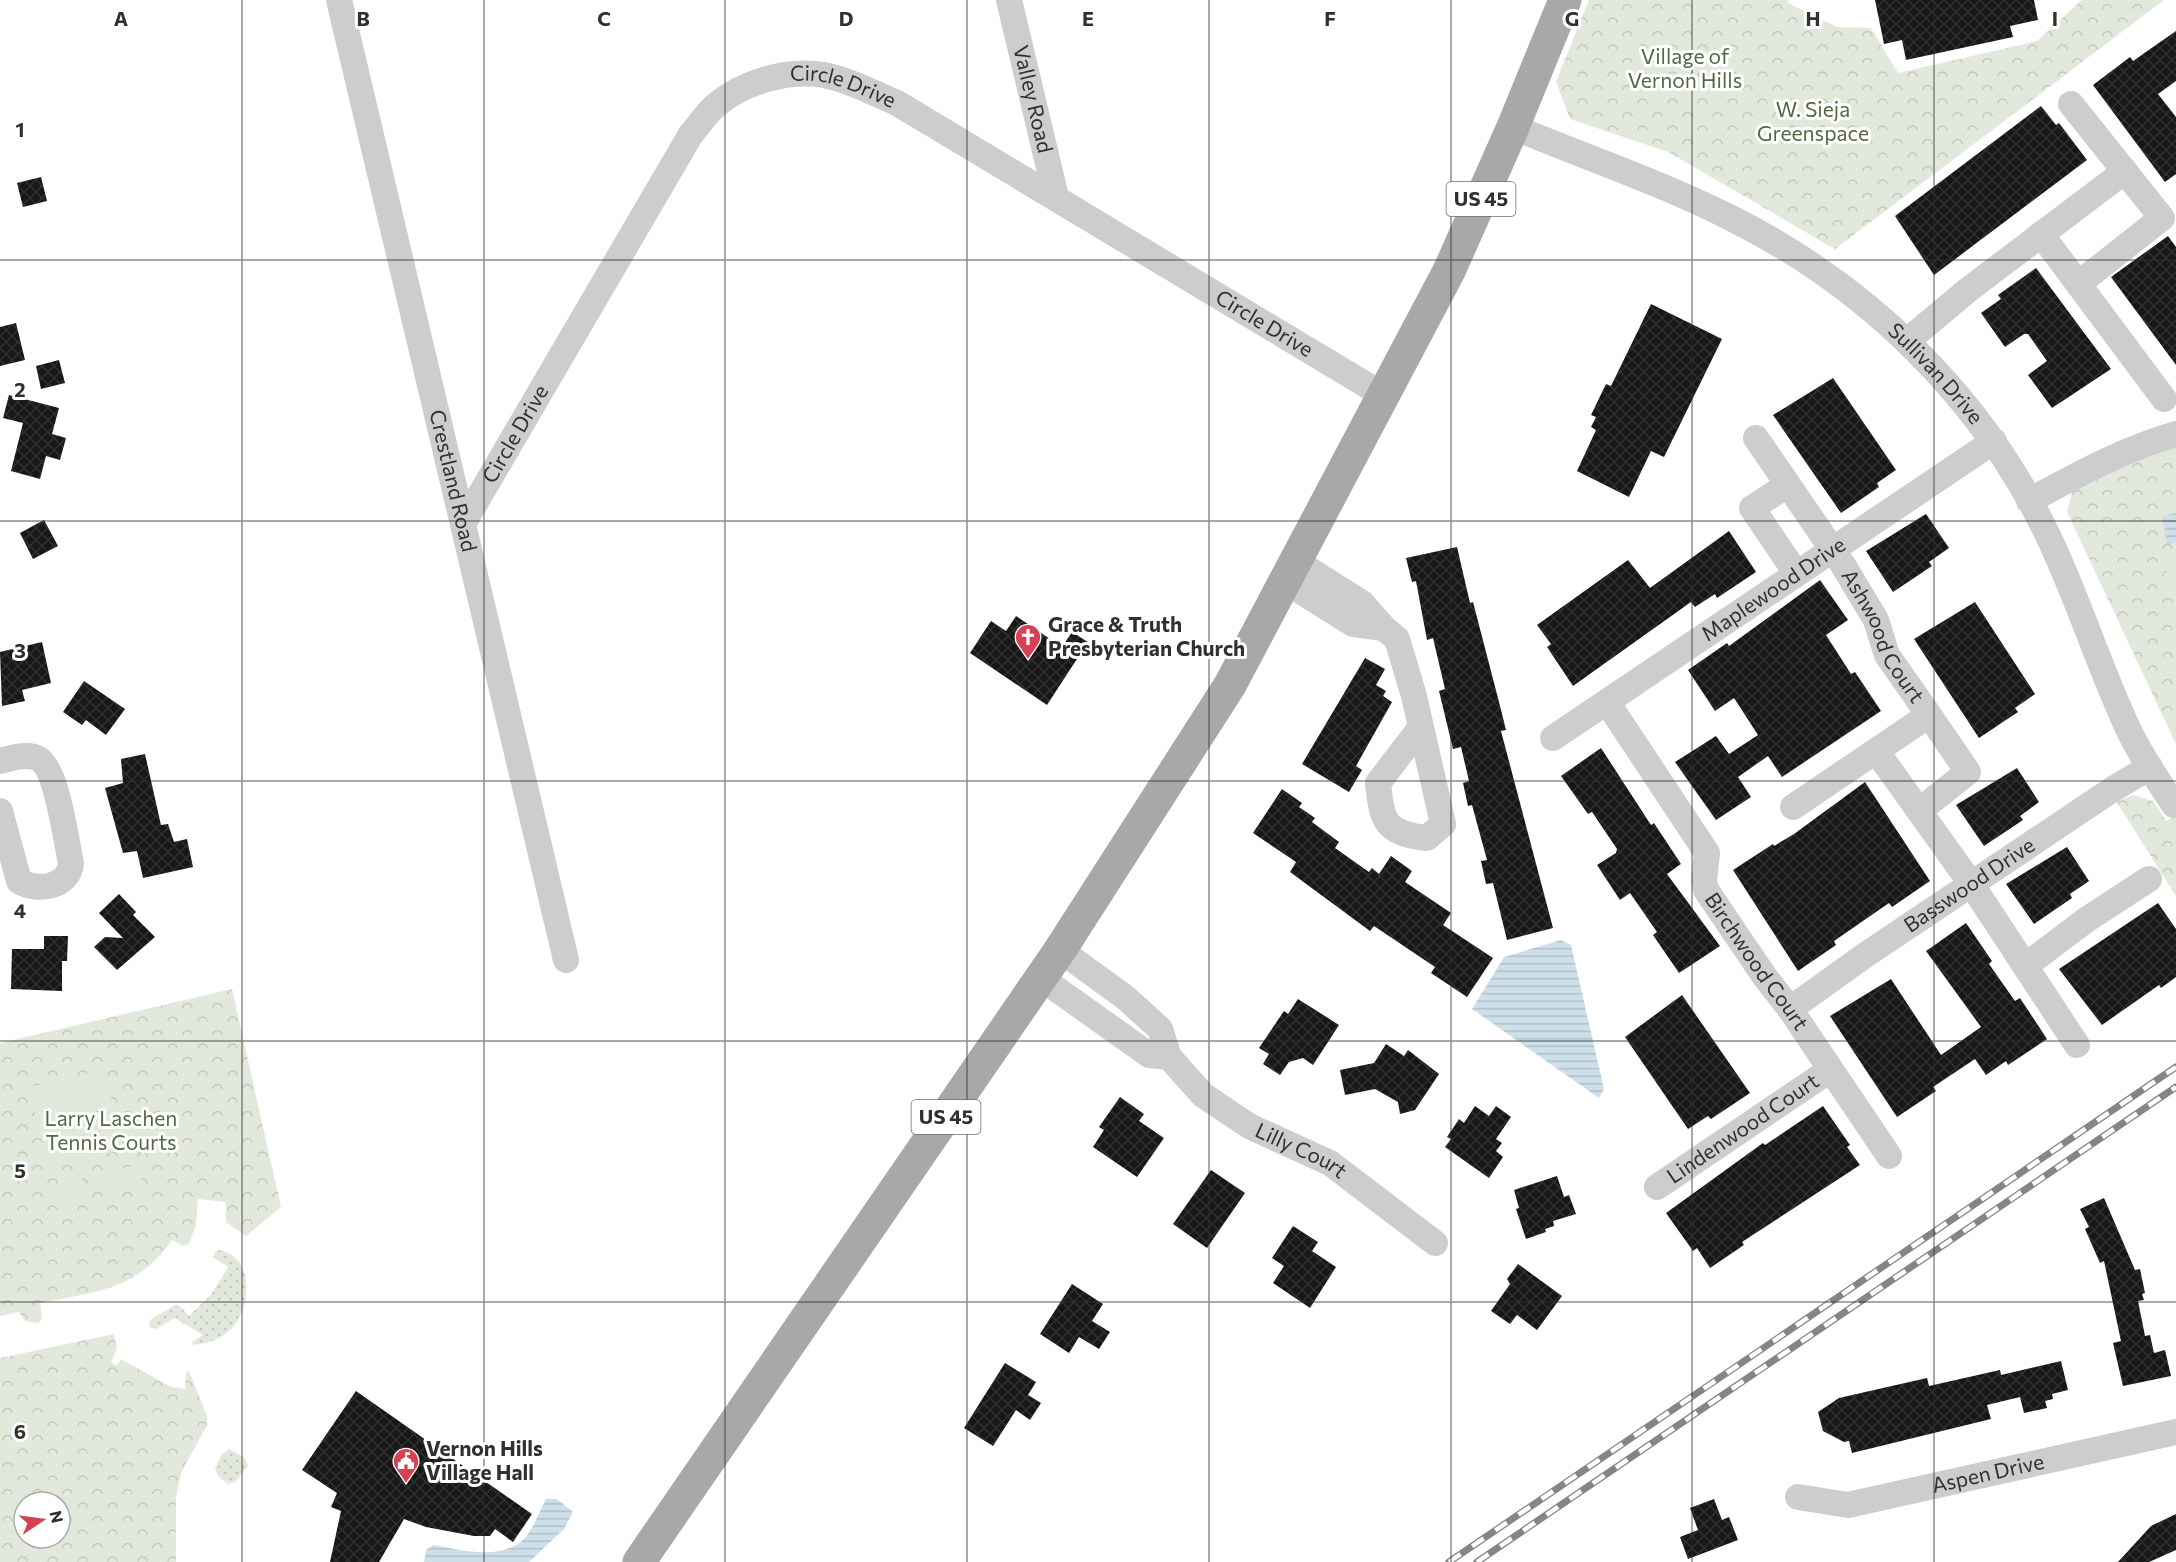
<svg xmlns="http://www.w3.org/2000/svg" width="2176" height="1562" font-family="Commissioner,sans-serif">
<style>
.grass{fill:url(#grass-dots)}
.forest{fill:url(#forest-crowns);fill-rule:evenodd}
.pitch{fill:#e3e8dc}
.water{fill:url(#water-rules)}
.building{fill:url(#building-cross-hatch)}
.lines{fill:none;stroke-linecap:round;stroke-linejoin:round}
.minor{stroke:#cdcdcd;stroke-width:26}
.primary{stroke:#a8a8a8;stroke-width:33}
.rail-casing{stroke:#858585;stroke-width:7}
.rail{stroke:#fff;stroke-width:4.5;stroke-dasharray:14;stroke-linecap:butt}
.grid{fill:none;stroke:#303030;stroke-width:1.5;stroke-opacity:0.55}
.labels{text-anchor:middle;stroke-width:6;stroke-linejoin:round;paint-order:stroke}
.shield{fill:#fff;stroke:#6e6e6e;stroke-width:1.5}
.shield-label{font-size:20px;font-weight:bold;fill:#303030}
.park-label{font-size:21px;fill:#556840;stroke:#fff}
.street-label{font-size:21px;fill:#303030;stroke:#fff}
.poi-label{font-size:21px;font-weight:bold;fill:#303030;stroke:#fff;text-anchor:start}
.grid-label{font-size:20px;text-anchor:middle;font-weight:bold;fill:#303030;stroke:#fff;stroke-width:6;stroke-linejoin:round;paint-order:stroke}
</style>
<defs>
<pattern id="grass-dots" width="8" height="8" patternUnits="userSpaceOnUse" patternTransform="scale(1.5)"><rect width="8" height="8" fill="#e3e8dc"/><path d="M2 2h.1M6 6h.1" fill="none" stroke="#c3c7bd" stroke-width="1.8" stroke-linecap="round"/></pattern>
<pattern id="forest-crowns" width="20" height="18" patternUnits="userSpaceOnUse" patternTransform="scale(1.5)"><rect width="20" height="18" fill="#e3e8dc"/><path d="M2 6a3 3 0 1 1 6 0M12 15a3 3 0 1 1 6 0" fill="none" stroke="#c3c7bd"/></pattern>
<pattern id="water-rules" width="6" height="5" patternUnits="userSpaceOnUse" patternTransform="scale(1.5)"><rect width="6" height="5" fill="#cde0ea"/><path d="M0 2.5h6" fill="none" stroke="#b0c0c9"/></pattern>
<pattern id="building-cross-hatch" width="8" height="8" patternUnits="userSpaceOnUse" patternTransform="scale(1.5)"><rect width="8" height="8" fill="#171717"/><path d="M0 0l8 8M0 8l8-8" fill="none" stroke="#303030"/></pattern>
</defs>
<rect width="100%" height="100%" fill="#fff"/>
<!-- grass -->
<path class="grass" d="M221,1250c36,10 30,63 7,82 -10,9 -22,11 -35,13l-1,-3 11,-7 -28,-17 -19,11 -7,-2 1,-7 25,-15 5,1 9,10 22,-21 17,-28 -15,-10 3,-6z
M229,1449l16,9 3,8 -13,16 -7,2 -9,-7 -4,-8 7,-15z"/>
<!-- forest -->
<path class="forest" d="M1589,0h200l-1,3 49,24 34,1 27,45 139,-32 45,-41h82l-329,249 -167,-97 -98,-33 -14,-37z
M2176,439v305l-109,-232 5,-20z
M2134,795l19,6 13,20 10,-5v80l-60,-95z
M232,989l49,218 -35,29 -20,-14v-20l-28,-3 -2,26 -7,19 -6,2 -11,-6c-34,50 -77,52 -132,63l2,16 -4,4 -13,-2 -6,-9 -19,4v-273z
M114,1334l3,14 -6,15 6,2 4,-6 50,28 14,2 1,-17 3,-1 18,45v9l-26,48 -5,25v64h-176v-204zM24,1502h36v36h-36z"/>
<!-- pitch -->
<path class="pitch" d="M2176,555v63l-12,-60z
M105,1070l7,34 -75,17 -8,-34z
M114,1116l8,34 -75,17 -7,-35z
M138,1165l5,19 -41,10 -5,-19z
M82,1178l4,18 -42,11 -3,-19z"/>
<!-- water -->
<path class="water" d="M2176,513v29l-9,2 -5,-28z
M1561,940l10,5 33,144 -5,9 -127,-89 32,-52z
M546,1499h11l16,13 -9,17 -35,33h-105l2,-12 7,-5c30,5 70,17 93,-8 8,-11 14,-26 20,-38z"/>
<!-- building -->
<path class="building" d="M1875,0h159l4,20 -28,6 3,11 -107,23 -4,-20 -18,4z
M2176,31v50l-18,13 18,23v57l-11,8 -72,-97 37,-28 3,4z
M2041,106l15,19 3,-2 28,37 -153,115 -39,-59z
M41,177l6,24 -24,6 -6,-24z
M2168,236l8,11v118l-65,-88z
M2036,268l75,101 -59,39 -24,-33 19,-14 -19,-27h-4l-19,13 -24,-34 20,-14 -3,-4z
M1651,304l71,35 -58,118 -13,-6 -22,46 -52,-26 19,-41 -5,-3 5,-10 -5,-2 15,-31 5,2z
M16,323l9,37 -25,6v-39z
M59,360l6,23 -24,6 -5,-23z
M1833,378l63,92 -19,13 2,4 -38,26 -68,-98z
M9,395l50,13 -7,26 14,4 -6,22 -14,-4 -6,23 -29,-8 12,-48 -20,-5z
M1926,514l23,34 -20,14 3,4 -39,26 -27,-41z
M44,520l14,26 -25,13 -13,-26z
M1729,531l27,41 -39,26 -2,-4 -20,13 -4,-5 -118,84 -26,-39 4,-3 -14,-19 91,-65 22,28z
M1457,547l13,56 3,-1 26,100 7,28 -5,1 52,197 -46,12 -14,-57 -7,1 -5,-23 6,-1 -15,-55 -4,1 -5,-23 6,-2 -8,-34 -8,2 -14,-58 6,-2 -12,-51 -6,2 -11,-59 -4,1 -6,-24z
M1820,580l28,40 -22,15 25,39 4,-2 26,39 -99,66 -14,-21 -30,21 13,20 -35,23 -41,-58 41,-26 13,18 29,-19 -24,-37 -19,13 -27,-41 39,-27 2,3z
M1975,602l60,92 -20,14 3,4 -39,26 -65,-99z
M1016,616l46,31 10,-15 16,10 -41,63 -77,-52 21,-32 15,10z
M42,642l9,41 -29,7 3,11 -23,5 -2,-54z
M1365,658l20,11 -9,16 10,6 -3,5 9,6 -36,64 6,4 -13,22 -47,-28z
M84,681l41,28 -19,26 -20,-15 -4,5 -19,-13z
M1601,748l50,77 3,-2 27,41 -14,10 53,72 -41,27 -26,-38 4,-3 -27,-39 -10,7 -23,-35 19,-12 1,-4 -25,-37 -4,2 -27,-38z
M145,754l16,71 7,-1 6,18 13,-3 6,28 -50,11 -6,-27 -14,2 -18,-65 18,-5 -2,-24z
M2017,768l22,34 -19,14 3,4 -39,26 -28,-41z
M1865,782l65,99 -38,26 -3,-4 -55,38 2,4 -38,26 -65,-101 40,-26 1,2 20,-12z
M1282,789l20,14 -3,4 16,11 -3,4 27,20 -4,6 34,24 3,-4 7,6 12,-18 21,15 -7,11 46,31 -8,12 50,33 -26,39 -36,-24 4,-6 -61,-41 -4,5 -80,-59 6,-10 -43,-29z
M2067,847l22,34 -19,13 2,4 -38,26 -28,-40z
M119,894l17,18 -3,3 22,22 -38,33 -23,-23 11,-10 18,1 -24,-25z
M2158,903l18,26v48l-15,11 -2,-3 -57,40 -43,-56z
M1966,923l26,38 -3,3 26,37 5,-3 27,41 -39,26 -2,-4 -20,14 -11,-16 -42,28 3,4 -39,26 -67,-101 61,-37 50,76 40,-28 -55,-76z
M44,936h24l-1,25h-5v30l-51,-2 1,-40h32z
M1682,995l68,98 -39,26 -3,-3 -20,13 -63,-92z
M1298,999l41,26 -26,40 -10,-7 -14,4 -9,13 -17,-11 6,-10 -10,-6 25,-37 4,3z
M1386,1044l18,12 4,-6 31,24 -24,36 -15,4 -2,-12 -23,-13 -30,6 -5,-25 34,-7z
M1120,1097l24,17 -5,7 25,17 -27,39 -44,-30 11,-17 -5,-3z
M1475,1106l14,10 7,-10 15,11 -15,22 6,4 -6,8 7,6 -14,21 -44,-31 6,-8 -4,-2 12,-18 5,4z
M1823,1106l27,39 -3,2 13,18 -118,77 2,3 -34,23 -13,-20 -4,3 -27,-38 97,-70 2,2z
M1211,1170l34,23 -38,55 -34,-24z
M1557,1176l7,21 5,-2 7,19 -23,7 1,5 -9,3 1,3 -20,7 -10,-30 3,-1 -5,-18z
M2104,1198l31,72 5,-1 5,24 -3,1 2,6 -6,1 7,35 5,-1 4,18 11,-3 6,26 -48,10 -10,-43 8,-2 -17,-80 -4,2 -15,-34 4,-2 -9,-18z
M1293,1226l25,16 -6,9 24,16 -26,41 -37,-25 11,-17 -12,-8z
M1518,1264l44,32 -25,34 -20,-15 -7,9 -19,-13 19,-27 -3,-5z
M1072,1284l31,20 -11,17 18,11 -11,17 -20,-12 -10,16 -29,-19z
M2061,1361l7,29 -16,4 1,5 -8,2 2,7 -23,5 -4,-16 -33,8 4,14 -139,34 -3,-12 -5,1 -21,-11 -5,-19 21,-14 88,-20 2,8 71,-16 1,5z
M1005,1363l31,19 -8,13 13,8 -11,17 -14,-10 -23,36 -29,-18z
M356,1391l176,123 -19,28 -18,-13 -5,7h-16l-48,-9 -22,-8 -25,43h-49l11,-51 -10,-4 6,-14 -35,-23z
M1714,1499l8,21 7,-3 9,23 -50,19 -8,-22 18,-7 -8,-22z
M2176,1514v36l-27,12h-31l33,-36z"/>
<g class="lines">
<!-- minor -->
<g class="minor">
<path id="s1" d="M339,0l227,960"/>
<path id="s2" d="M1009,0l47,197"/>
<path d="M2071,104l91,114 -84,66"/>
<path id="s3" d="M1513,127c72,30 146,55 216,90 139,69 255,182 321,323 27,57 46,117 72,175 13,32 33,61 52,90"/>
<path d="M2041,234l123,165"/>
<path d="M1907,341l61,-51 157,-119"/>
<path id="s4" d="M1756,438l87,127 33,55 11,35 42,60 -136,92"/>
<path d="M1787,485l-35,23 44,65"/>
<path d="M2029,501c48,-26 95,-52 147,-67"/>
<path id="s5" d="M463,524l228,-390c8,-9 15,-20 24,-28 28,-24 72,-37 109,-31 25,5 50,18 73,28l486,292"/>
<path d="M1286,582l67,42 31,4 -22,-25 -65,-41"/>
<path d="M1384,628l13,11 17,57 29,128 -16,14c-42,-5 -45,-16 -49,-55l43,-56"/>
<path id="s6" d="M1607,702l100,151 -3,27 2,10 59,87 25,32 99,147"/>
<path id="s7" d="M1553,738l441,-297"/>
<path d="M1877,752l95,133 105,160"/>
<path d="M0,761c12,-3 26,-8 37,-3 20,8 29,84 34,105 -2,25 -35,29 -52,18l-19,-70"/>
<path d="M1919,811l49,-39 -39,-57"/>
<path id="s8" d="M1060,950l66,48 34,31 9,28 34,38 46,31 81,37 105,80"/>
<path d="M2025,966l61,-46 63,-41"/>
<path d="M1041,978l108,77 20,2"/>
<path id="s9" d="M1790,1009l74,-53 249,-167 37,-22"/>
<path id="s10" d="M1657,1187l173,-117"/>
<path id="s11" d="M1798,1497l50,8 328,-73"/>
</g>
<!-- primary -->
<path class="primary" d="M639,1562l421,-612 170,-265 219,-414 64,-144 52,-127"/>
<!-- rail casing -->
<g class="rail-casing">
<path id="rail" d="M1449,1562l727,-495
M1477,1562l699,-475"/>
</g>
<!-- rail -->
<use href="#rail" class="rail"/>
</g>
<!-- grid -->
<path class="grid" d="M242,0v1562M484,0v1562M725,0v1562M967,0v1562M1209,0v1562M1451,0v1562M1692,0v1562M1934,0v1562M0,260h2176M0,521h2176M0,781h2176M0,1041h2176M0,1302h2176"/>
<!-- icons -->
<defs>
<g id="church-pin" transform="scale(1.35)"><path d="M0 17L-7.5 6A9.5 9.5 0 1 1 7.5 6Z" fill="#d84054" stroke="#fff"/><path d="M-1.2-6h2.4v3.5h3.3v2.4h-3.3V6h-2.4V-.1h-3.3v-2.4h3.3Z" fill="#fff"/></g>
<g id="civic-pin" transform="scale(1.35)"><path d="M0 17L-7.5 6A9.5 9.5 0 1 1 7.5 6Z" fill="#d84054" stroke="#fff"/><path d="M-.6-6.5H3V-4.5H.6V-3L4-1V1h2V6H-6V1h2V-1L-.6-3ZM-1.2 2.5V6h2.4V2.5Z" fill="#fff"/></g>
</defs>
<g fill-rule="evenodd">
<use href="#church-pin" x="1028" y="637"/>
<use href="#civic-pin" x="406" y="1461"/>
</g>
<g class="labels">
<!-- shield labels -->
<g class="shield">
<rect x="1446.5" y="182" width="69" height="34" rx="4.5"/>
<rect x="911.5" y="1100" width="69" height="34" rx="4.5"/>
</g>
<g class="shield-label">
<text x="1481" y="206">US 45</text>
<text x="946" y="1124">US 45</text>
</g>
<!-- park labels -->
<g class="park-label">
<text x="1685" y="64">Village of<tspan x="1685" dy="24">Vernon Hills</tspan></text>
<text x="1813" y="117">W. Sieja<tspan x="1813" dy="24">Greenspace</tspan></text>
<text x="111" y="1126">Larry Laschen<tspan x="111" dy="24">Tennis Courts</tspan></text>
</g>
<!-- street labels -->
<g class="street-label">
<text dy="7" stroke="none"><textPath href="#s5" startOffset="626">Circle Drive</textPath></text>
<text dy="7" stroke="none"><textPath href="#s2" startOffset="102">Valley Road</textPath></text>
<text dy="7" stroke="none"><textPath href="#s5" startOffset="1112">Circle Drive</textPath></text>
<text dy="7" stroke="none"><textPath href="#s3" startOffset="495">Sullivan Drive</textPath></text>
<text dy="7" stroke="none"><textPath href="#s5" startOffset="104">Circle Drive</textPath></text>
<text dy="7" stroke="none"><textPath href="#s1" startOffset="494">Crestland Road</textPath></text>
<text dy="7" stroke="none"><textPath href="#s7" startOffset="266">Maplewood Drive</textPath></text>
<text dy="7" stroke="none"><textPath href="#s4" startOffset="236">Ashwood Court</textPath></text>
<text dy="7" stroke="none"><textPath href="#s9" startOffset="218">Basswood Drive</textPath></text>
<text dy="7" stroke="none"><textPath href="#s6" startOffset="306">Birchwood Court</textPath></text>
<text dy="7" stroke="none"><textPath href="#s10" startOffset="104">Lindenwood Court</textPath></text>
<text dy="7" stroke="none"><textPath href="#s8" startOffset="321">Lilly Court</textPath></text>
<text dy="7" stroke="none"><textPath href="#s11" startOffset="194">Aspen Drive</textPath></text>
</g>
<!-- poi labels -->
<g class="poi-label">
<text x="1048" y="632">Grace &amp; Truth<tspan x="1048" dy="24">Presbyterian Church</tspan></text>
<text x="426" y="1456">Vernon Hills<tspan x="426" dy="24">Village Hall</tspan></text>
</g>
</g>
<g class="grid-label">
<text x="121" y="26">A</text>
<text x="363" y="26">B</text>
<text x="604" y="26">C</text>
<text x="846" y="26">D</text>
<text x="1088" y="26">E</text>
<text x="1330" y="26">F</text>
<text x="1572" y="26">G</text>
<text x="1813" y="26">H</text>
<text x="2055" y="26">I</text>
<text x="20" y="137">1</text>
<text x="20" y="397">2</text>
<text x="20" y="658">3</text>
<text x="20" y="918">4</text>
<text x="20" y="1178">5</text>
<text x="20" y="1439">6</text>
</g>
<!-- north arrow -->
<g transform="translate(42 1520) rotate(77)"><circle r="28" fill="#ffffff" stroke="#acacac" stroke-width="1.5"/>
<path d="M0-4.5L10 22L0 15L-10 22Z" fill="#d84054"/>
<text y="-9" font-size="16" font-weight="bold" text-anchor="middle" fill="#303030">N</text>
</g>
</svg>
